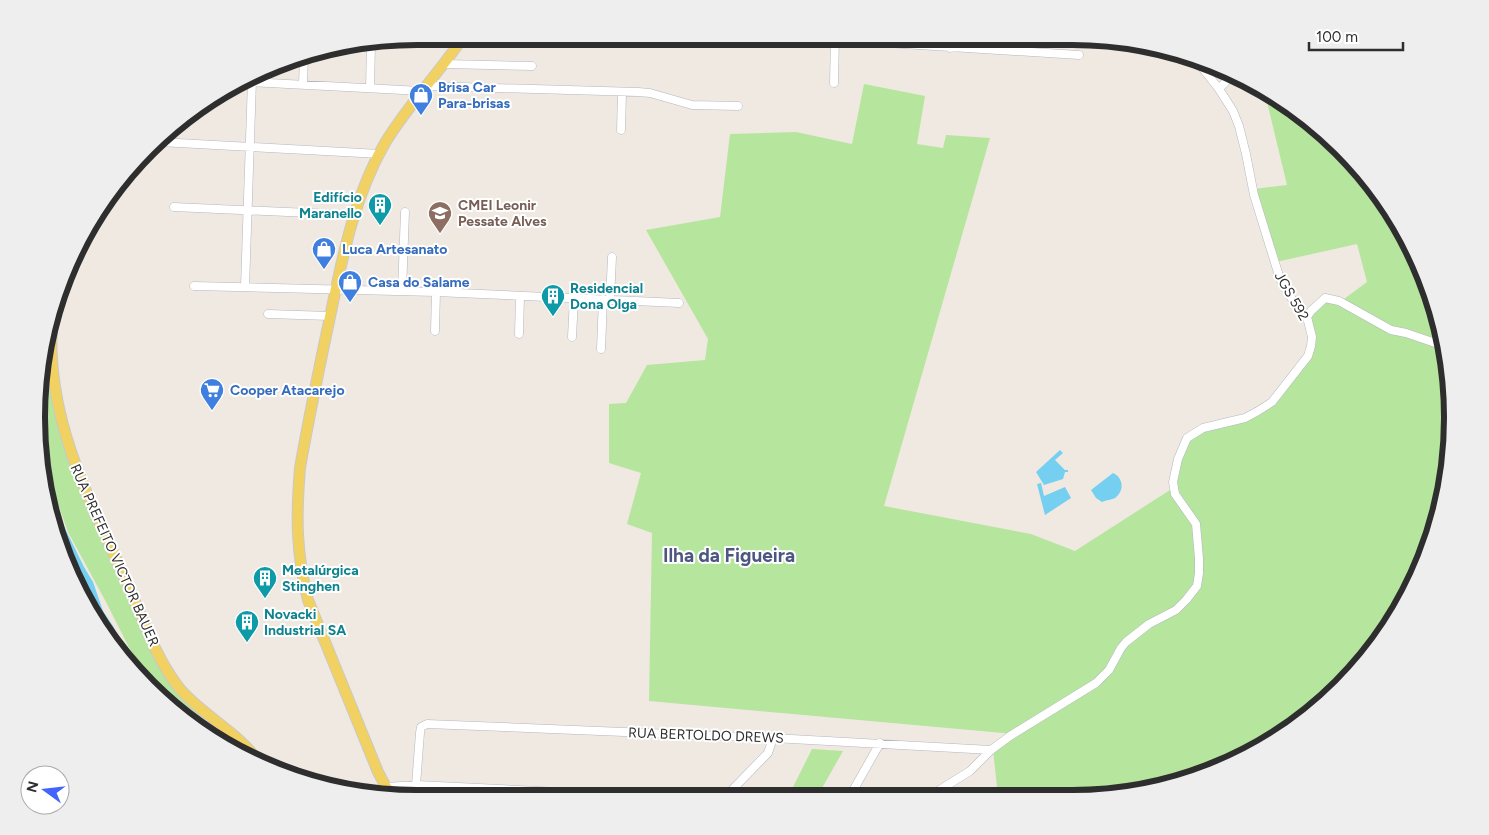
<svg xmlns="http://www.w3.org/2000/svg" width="1489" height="835" font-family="Figtree,sans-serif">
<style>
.green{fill:#b6e59e}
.water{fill:#75cff0}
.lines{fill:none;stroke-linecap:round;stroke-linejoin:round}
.minor-casing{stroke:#b4b7c1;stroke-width:9}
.major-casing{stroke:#c9c9c9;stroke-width:12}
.minor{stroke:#fff;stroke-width:8}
.major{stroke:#f2d163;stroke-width:10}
.labels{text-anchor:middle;stroke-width:4;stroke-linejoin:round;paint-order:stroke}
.shop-label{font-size:14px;font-weight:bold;fill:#366cbe;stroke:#fff;text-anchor:start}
.culture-label{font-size:14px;font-weight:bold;fill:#0d838f;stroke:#fff;text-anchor:start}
.education-label{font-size:14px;font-weight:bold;fill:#785e54;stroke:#fff;text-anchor:start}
.street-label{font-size:14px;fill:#2e2e2e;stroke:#fff}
.district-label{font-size:19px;font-weight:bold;fill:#4d5680;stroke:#fff}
.rim{fill:none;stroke:#2e2e2e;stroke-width:6}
</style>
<rect width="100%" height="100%" fill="#efe9e1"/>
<!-- green -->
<path class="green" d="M864,84l61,12 -8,48 26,4 3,-13 44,3 -106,368 147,28 44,17 95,-61 4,-21 14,-33 84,-31 38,-48 -3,-42 18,-16h19l23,-17 -10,-38 -81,18 -22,-73 33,-4 -21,-87 8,-2 30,21 19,29h14l37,40 40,63 26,70 12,74 -3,75 -17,72 -30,68 -61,79 -58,48 -89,43 -73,18h-123l-5,-46 21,-16 -365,-33 3,-168 -25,-9 14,-51 -32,-10v-59l17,-1 21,-38 58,-5 3,-21 -62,-109 74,-13 10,-83 66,-2 56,12z
M44,372l5,1 7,42 17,57 88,195 89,90 -23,-9 -81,-67 -40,-79 -38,-70 -10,-28 -11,-20 -10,-42z
M812,749l31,2 -26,46h-29z"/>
<!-- water -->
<path class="water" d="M1060,450l3,3 -8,7 10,10h3v2h-3l-2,7 -19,6 -8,-13z
M1113,473c10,4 12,18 2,25 -4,2 -9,2 -13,4l-6,-4 -5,-8z
M1041,483l3,13 21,-9 6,11 -26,17 -8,-31z
M52,508l6,6 26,53 9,15 10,29 10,15 22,46 -4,-3 -66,-106z"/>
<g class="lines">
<!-- minor casing -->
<g class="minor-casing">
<path id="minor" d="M836,37l51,6 192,12
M950,48l1,-11
M444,64l88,2
M247,82l175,9
M834,83l1,-46
M303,85l1,-30
M426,86l212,6 12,1 42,12 46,1
M370,88l1,-44
M1219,89l13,-14
M621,130l1,-38
M160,142l220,12
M174,207l180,8
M194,286l242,6 243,11
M245,287l7,-207
M402,291l3,-79
M610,300l2,-43
M268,314l62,2
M1307,317l4,-6 14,-13 14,3 52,29 15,3 38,13
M435,331l1,-39
M519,334l1,-38
M572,337l2,-39
M601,349l2,-50
M386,787l31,-2 243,12
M850,796l30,-53
M930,796l40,-25 21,-21 19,-14 86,-53 13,-13 12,-22 5,-6 23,-18 27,-14 10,-10 11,-14 2,-13v-14l-3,-35 -21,-30 -2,-12 5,-23 9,-21 16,-10 42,-10 13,-7 14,-9 36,-46 3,-10 1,-9 -5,-20 -12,-13 -15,-25 -26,-84 -8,-41 -7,-28 -6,-15 -14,-22 -23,-29
M725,797l43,-44 5,-15
M399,798l8,-9 8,-3
M415,798l5,-65 1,-6 6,-3 346,14 218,12"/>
</g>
<!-- major casing -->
<g class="major-casing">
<path id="major" d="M53,311c-11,101 35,185 75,274 15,34 28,74 52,104 23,27 57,42 78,72
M396,798l-10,-11 -8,-15 -70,-172c-12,-47 -12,-84 -8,-132 9,-52 20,-104 31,-156 12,-58 24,-117 54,-169 23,-38 54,-70 79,-107"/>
</g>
<!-- minor -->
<use href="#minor" class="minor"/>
<!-- major -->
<use href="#major" class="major"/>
</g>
<!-- icons -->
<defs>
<g id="shop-pin" transform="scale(1.25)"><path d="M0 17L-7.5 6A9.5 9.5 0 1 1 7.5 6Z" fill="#3f7fe0" stroke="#fff"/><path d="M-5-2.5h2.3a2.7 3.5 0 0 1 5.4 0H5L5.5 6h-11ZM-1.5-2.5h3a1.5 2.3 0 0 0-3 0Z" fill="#fff"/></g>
<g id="building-pin" transform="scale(1.25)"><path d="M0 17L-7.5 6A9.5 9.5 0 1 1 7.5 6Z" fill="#0f9aa8" stroke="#fff"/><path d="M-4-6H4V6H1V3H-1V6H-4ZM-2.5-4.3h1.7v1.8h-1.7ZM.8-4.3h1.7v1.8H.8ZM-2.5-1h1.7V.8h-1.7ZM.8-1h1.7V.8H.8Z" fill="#fff"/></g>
<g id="school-pin" transform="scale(1.25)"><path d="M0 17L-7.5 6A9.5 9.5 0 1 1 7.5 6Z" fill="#8d6e63" stroke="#fff"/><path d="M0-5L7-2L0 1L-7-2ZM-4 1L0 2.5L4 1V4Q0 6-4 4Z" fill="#fff"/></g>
<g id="supermarket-pin" transform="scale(1.25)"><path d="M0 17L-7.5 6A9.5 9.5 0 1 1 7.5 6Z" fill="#3f7fe0" stroke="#fff"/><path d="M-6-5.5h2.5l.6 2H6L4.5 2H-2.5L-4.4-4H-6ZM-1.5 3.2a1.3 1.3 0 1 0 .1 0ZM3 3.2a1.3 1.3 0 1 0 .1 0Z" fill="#fff"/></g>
</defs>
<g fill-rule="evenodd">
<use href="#shop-pin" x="421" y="95"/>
<use href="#building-pin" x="380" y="205"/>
<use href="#school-pin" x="440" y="213"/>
<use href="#shop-pin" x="324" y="249"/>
<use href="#shop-pin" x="350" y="282"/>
<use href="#building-pin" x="553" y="296"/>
<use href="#supermarket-pin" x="212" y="390"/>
<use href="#building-pin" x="265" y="578"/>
<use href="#building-pin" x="247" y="622"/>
</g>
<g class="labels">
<!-- shop labels -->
<g class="shop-label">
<text x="438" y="92">Brisa Car<tspan x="438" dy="16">Para-brisas</tspan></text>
<text x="342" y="254">Luca Artesanato</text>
<text x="368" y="287">Casa do Salame</text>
<text x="230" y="395">Cooper Atacarejo</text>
</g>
<!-- culture labels -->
<g class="culture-label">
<text x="362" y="202" text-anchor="end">Edifício<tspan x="362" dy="16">Maranello</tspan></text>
<text x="570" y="293">Residencial<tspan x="570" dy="16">Dona Olga</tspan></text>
<text x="282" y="575">Metalúrgica<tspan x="282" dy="16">Stinghen</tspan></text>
<text x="264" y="619">Novacki<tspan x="264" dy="16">Industrial SA</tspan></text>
</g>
<!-- education labels -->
<g class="education-label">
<text x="458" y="210">CMEI Leonir<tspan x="458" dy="16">Pessate Alves</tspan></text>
</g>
<!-- street labels -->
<g class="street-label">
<text transform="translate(1292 296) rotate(60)" y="5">JGS 592</text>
<text transform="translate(115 555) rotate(66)" y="5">RUA PREFEITO VICTOR BAUER</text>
<text transform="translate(706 735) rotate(2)" y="5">RUA BERTOLDO DREWS</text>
</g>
<!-- district labels -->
<g class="district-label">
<text x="729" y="562">Ilha da Figueira</text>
</g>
</g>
<!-- crop -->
<path d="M0 0H1489V835H0ZM417 45H1072A372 372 0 0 1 1444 417V418A372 372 0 0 1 1072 790H417A372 372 0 0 1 45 418V417A372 372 0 0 1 417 45Z" fill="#eee" fill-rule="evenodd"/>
<path class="rim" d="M417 45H1072A372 372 0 0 1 1444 417V418A372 372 0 0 1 1072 790H417A372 372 0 0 1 45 418V417A372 372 0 0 1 417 45Z"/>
<!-- north arrow -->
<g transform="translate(45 790) rotate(285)"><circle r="24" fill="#ffffff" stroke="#ababab"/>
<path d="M0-4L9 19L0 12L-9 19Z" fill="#4264fb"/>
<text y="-8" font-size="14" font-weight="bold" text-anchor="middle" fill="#2e2e2e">N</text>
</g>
<!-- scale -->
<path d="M1309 42v8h94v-8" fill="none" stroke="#2e2e2e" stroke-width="2.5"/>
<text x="1316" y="42" font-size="15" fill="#2e2e2e" stroke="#ffffff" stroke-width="4" paint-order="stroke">100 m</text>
</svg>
